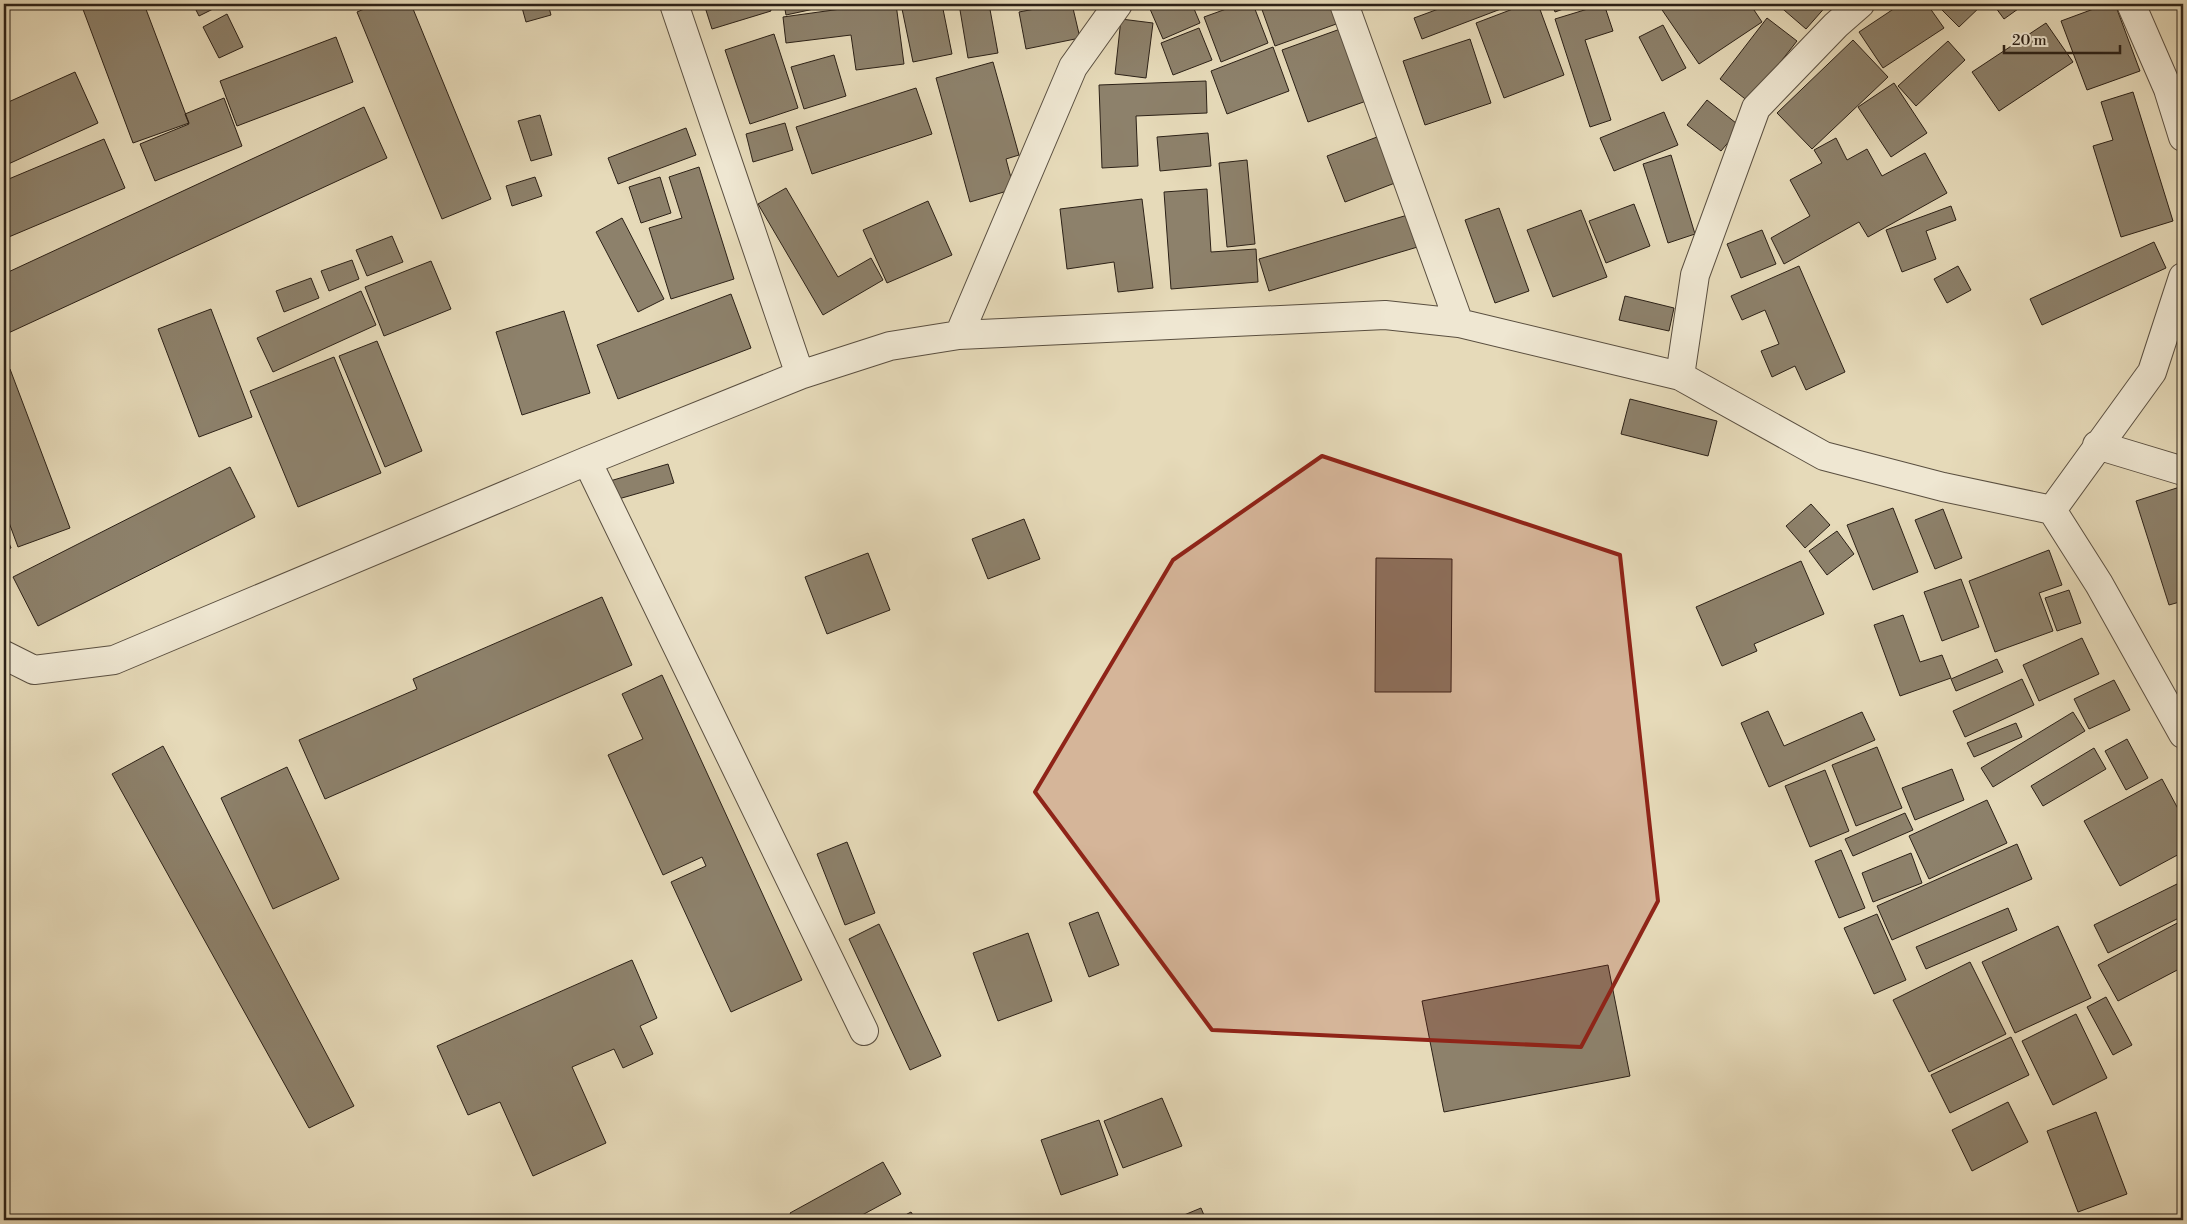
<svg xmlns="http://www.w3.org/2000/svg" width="2187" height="1224" font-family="'Libre Bodoni',serif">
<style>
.building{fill:#8d816b;stroke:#2c2117}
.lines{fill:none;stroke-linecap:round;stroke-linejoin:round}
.street-casing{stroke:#5a4f40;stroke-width:30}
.street{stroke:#efe7d2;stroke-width:28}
.marked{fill:#8f2418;fill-opacity:0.2;stroke:#8f2418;stroke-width:4;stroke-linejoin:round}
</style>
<rect width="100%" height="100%" fill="#e6dab9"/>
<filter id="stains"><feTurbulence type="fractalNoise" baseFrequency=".004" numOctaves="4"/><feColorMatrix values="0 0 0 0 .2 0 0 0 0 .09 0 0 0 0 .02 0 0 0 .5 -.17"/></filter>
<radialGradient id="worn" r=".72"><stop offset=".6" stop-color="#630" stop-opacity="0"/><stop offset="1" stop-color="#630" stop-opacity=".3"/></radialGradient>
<!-- building -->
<path class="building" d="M81,4h63l45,119 -56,20z
M193,4h30l-24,12z
M376,4h35l80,195 -49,20 -85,-207z
M521,4h27l3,11 -25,7z
M704,4h65l2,7 -59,18z
M784,4h53l-51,11z
M877,4h19l8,60 -48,6 -5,-35 -65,8 -3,-26z
M901,4h41l10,50 -39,8z
M959,4h30l9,49 -30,5z
M1061,4h11l8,34 -54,11 -7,-37z
M1163,4h29l8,19 -37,16 -13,-30z
M1240,4h13l15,39 -47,19 -17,-45z
M1260,4h71l8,19 -64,23z
M1452,4h62l-92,35 -8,-21z
M1526,4h12l26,71 -60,23 -28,-75z
M1552,4h25l-22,8z
M1604,4l9,27 -28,9 26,80 -21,7 -35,-108z
M1658,4h92l12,18 -63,42z
M1777,4h51l-22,25z
M1901,4h26l17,24 -61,40 -24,-36z
M1936,4h47l-24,23z
M1993,4h32l-21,15z
M2107,4h8l25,67 -53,19 -26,-69z
M227,14l16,33 -24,11 -16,-31z
M1767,18l30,23 -48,61 -29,-23z
M1121,19l32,4 -7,55 -31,-4z
M2046,23l27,39 -74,49 -27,-39z
M1663,25l23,43 -24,13 -23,-44z
M1199,28l13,32 -39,15 -12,-32z
M1343,28l26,72 -61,22 -26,-72z
M774,34l24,74 -48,16 -25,-74z
M336,37l17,45 -116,44 -17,-45z
M1470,39l21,64 -66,22 -22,-64z
M1853,40l35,37 -76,72 -35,-36z
M1948,41l17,19 -49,46 -18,-20z
M1273,47l16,44 -62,23 -16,-43z
M834,55l12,41 -42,13 -13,-42z
M993,62l26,93 -13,4 8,30 -44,13 -34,-124z
M75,72l23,51 -94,43v-62z
M1206,81l1,32 -71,3 2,50 -36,2 -3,-83z
M1894,83l33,50 -36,24 -33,-50z
M916,88l16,46 -120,40 -16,-47z
M2133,92l40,129 -52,16 -28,-91 20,-6 -12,-38z
M224,98l18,48 -87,35 -15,-37 49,-20 -4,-10z
M1707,100l34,27 -20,24 -34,-26z
M364,107l23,51 -383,177v-61z
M1664,112l14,33 -64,26 -14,-33z
M540,115l12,40 -21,6 -13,-40z
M785,123l8,27 -40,12 -7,-28z
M686,128l10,27 -78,29 -10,-26z
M1208,133l3,33 -51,5 -3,-34z
M1377,137l18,46 -50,19 -18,-46z
M1836,138l11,22 20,-11 15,27 43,-23 22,40 -79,44 -9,-15 -75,42 -13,-26 39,-22 -20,-36 32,-17 -8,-13z
M104,139l21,49 -121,51v-58z
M1671,155l24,79 -27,9 -25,-79z
M1247,160l8,84 -28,3 -8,-84z
M699,167l35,112 -63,20 -22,-71 33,-10 -13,-41z
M535,177l7,19 -30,10 -6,-20z
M660,177l11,36 -30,10 -12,-36z
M786,188l52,89 33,-19 12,22 -60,35 -65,-111z
M1207,189l4,63 45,-3 2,33 -87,7 -7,-97z
M1142,199l11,89 -35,4 -4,-30 -47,7 -7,-60z
M928,201l24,54 -65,28 -24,-53z
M1634,204l16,42 -44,17 -17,-42z
M1951,206l5,14 -30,11 10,28 -34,13 -16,-42z
M1499,208l30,83 -34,12 -30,-83z
M1581,210l26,67 -54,20 -26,-67z
M1411,214l10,32 -152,45 -10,-32z
M622,218l42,81 -26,13 -42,-80z
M1762,230l14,34 -35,14 -14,-34z
M392,236l11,26 -36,14 -11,-26z
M2154,242l12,26 -124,57 -12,-26z
M352,260l7,19 -30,12 -8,-20z
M431,261l20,48 -67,27 -19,-49z
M1799,266l46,106 -39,18 -11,-24 -23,11 -11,-26 18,-7 -14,-34 -23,10 -11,-24z
M1958,266l13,24 -24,13 -13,-24z
M311,278l8,20 -35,14 -8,-21z
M361,291l15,34 -103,47 -16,-34z
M731,294l20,54 -133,51 -21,-54z
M1625,296l49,12 -5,23 -50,-11z
M211,309l41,108 -53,20 -41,-108z
M564,311l26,82 -68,22 -26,-83z
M377,341l45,110 -37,16 -46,-111z
M334,357l47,116 -83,34 -48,-116z
M10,369l60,159 -52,19 -14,-38v-138z
M1630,399l87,22 -9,35 -87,-22z
M668,464l6,19 -59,17 -5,-19z
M230,467l25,50 -217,109 -25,-49z
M2183,486v115l-14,4 -33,-104z
M1811,504l19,21 -25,23 -19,-22z
M1893,508l25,64 -45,18 -26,-65z
M1943,509l19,49 -27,11 -20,-49z
M1024,519l16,40 -52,20 -16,-40z
M4,530l7,18 -7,3z
M1837,531l17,23 -27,21 -18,-24z
M2049,550l13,35 -23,8 14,38 -58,21 -26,-71z
M868,553l22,57 -63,24 -22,-57z
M1376,558l76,1 -1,133h-76z
M1801,561l23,53 -70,30 3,7 -35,15 -26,-59z
M1961,579l18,48 -37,14 -18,-49z
M2069,590l12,33 -24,8 -12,-33z
M602,597l30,68 -307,134 -26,-59 118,-51 -4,-10z
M1903,615l17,47 22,-7 9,23 -51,18 -26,-71z
M2082,638l17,36 -60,27 -16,-36z
M1997,659l6,13 -47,19 -5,-12z
M662,675l140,305 -71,32 -60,-130 35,-16 -4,-9 -39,18 -55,-120 35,-16 -21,-45z
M2022,679l12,26 -69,32 -12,-26z
M2114,680l16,30 -41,19 -15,-30z
M1768,711l16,35 78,-34 13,28 -106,47 -28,-64z
M2073,712l12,19 -92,56 -12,-19z
M2016,723l6,14 -48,20 -7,-14z
M2127,739l21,39 -22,12 -21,-39z
M163,746l191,360 -45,22 -197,-354z
M1877,747l25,61 -46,18 -24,-61z
M2094,748l12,21 -63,37 -12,-20z
M287,767l52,112 -66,30 -52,-111z
M1952,769l12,31 -49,20 -13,-32z
M1825,770l24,61 -39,16 -25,-61z
M2162,779l21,39v34l-63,34 -36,-65z
M1987,800l20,43 -78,36 -20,-43z
M1905,813l8,17 -60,26 -8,-17z
M847,842l28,71 -30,12 -28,-71z
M2017,844l15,35 -140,61 -15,-34z
M1841,850l24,58 -26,10 -24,-57z
M1911,853l11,30 -49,19 -11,-29z
M2177,884l6,12v20l-75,37 -14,-28z
M2008,908l9,22 -91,39 -10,-22z
M1098,912l21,53 -30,12 -20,-54z
M1877,914l29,66 -32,14 -30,-66z
M2183,920v47l-65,34 -20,-36z
M879,924l62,132 -31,14 -61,-131z
M2058,926l33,72 -76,35 -33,-71z
M1028,933l24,68 -54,20 -25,-68z
M632,960l25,58 -17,8 13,28 -30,14 -9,-19 -42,18 34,76 -73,33 -33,-74 -32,13 -31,-69z
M1970,962l36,72 -77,38 -36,-72z
M1608,965l22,111 -186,36 -22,-111z
M2106,997l26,48 -19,10 -26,-48z
M2076,1014l31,64 -54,27 -31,-64z
M2011,1037l18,38 -79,38 -19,-38z
M1162,1098l20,48 -59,22 -19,-47z
M2008,1102l20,40 -56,29 -20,-41z
M2096,1112l31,82 -49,18 -31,-81z
M1099,1120l19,55 -57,20 -20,-55z
M883,1162l18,32 -48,26h-59l-4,-7z
M1201,1208l5,12h-34z
M911,1212l5,8h-20z"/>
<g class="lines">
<!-- street casing -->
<g class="street-casing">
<path id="street" d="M674,4l126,371
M1344,4l115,319
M2131,4l37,85 15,48
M959,335l114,-268 45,-63
M1680,376l15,-101 61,-167 80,-83 24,-21
M2097,445l86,26
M587,461l277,570
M2052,510l100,-138 31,-95
M4,655l30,15 80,-10 473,-199 213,-86 90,-29 69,-11 426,-20 74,8 221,53 144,80 119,31 109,23 47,74 84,150"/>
</g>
<!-- street -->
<use href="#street" class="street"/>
</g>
<!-- marked area -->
<path class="marked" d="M1322,456l298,99 38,346 -77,146 -369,-17 -177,-238 138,-232z"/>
<!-- margin -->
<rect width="2187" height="1224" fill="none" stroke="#e6dab9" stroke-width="20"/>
<rect x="5" y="5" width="2177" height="1214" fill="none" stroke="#2c2117" stroke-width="2.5"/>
<rect x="10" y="10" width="2167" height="1204" fill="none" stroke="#2c2117"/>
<!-- scale -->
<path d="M2004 45v8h116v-8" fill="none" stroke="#2c2117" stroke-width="2.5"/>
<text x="2012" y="45" font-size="15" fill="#2c2117" stroke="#efe7d2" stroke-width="4" paint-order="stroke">20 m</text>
<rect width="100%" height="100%" filter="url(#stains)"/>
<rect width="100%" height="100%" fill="url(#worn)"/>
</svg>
